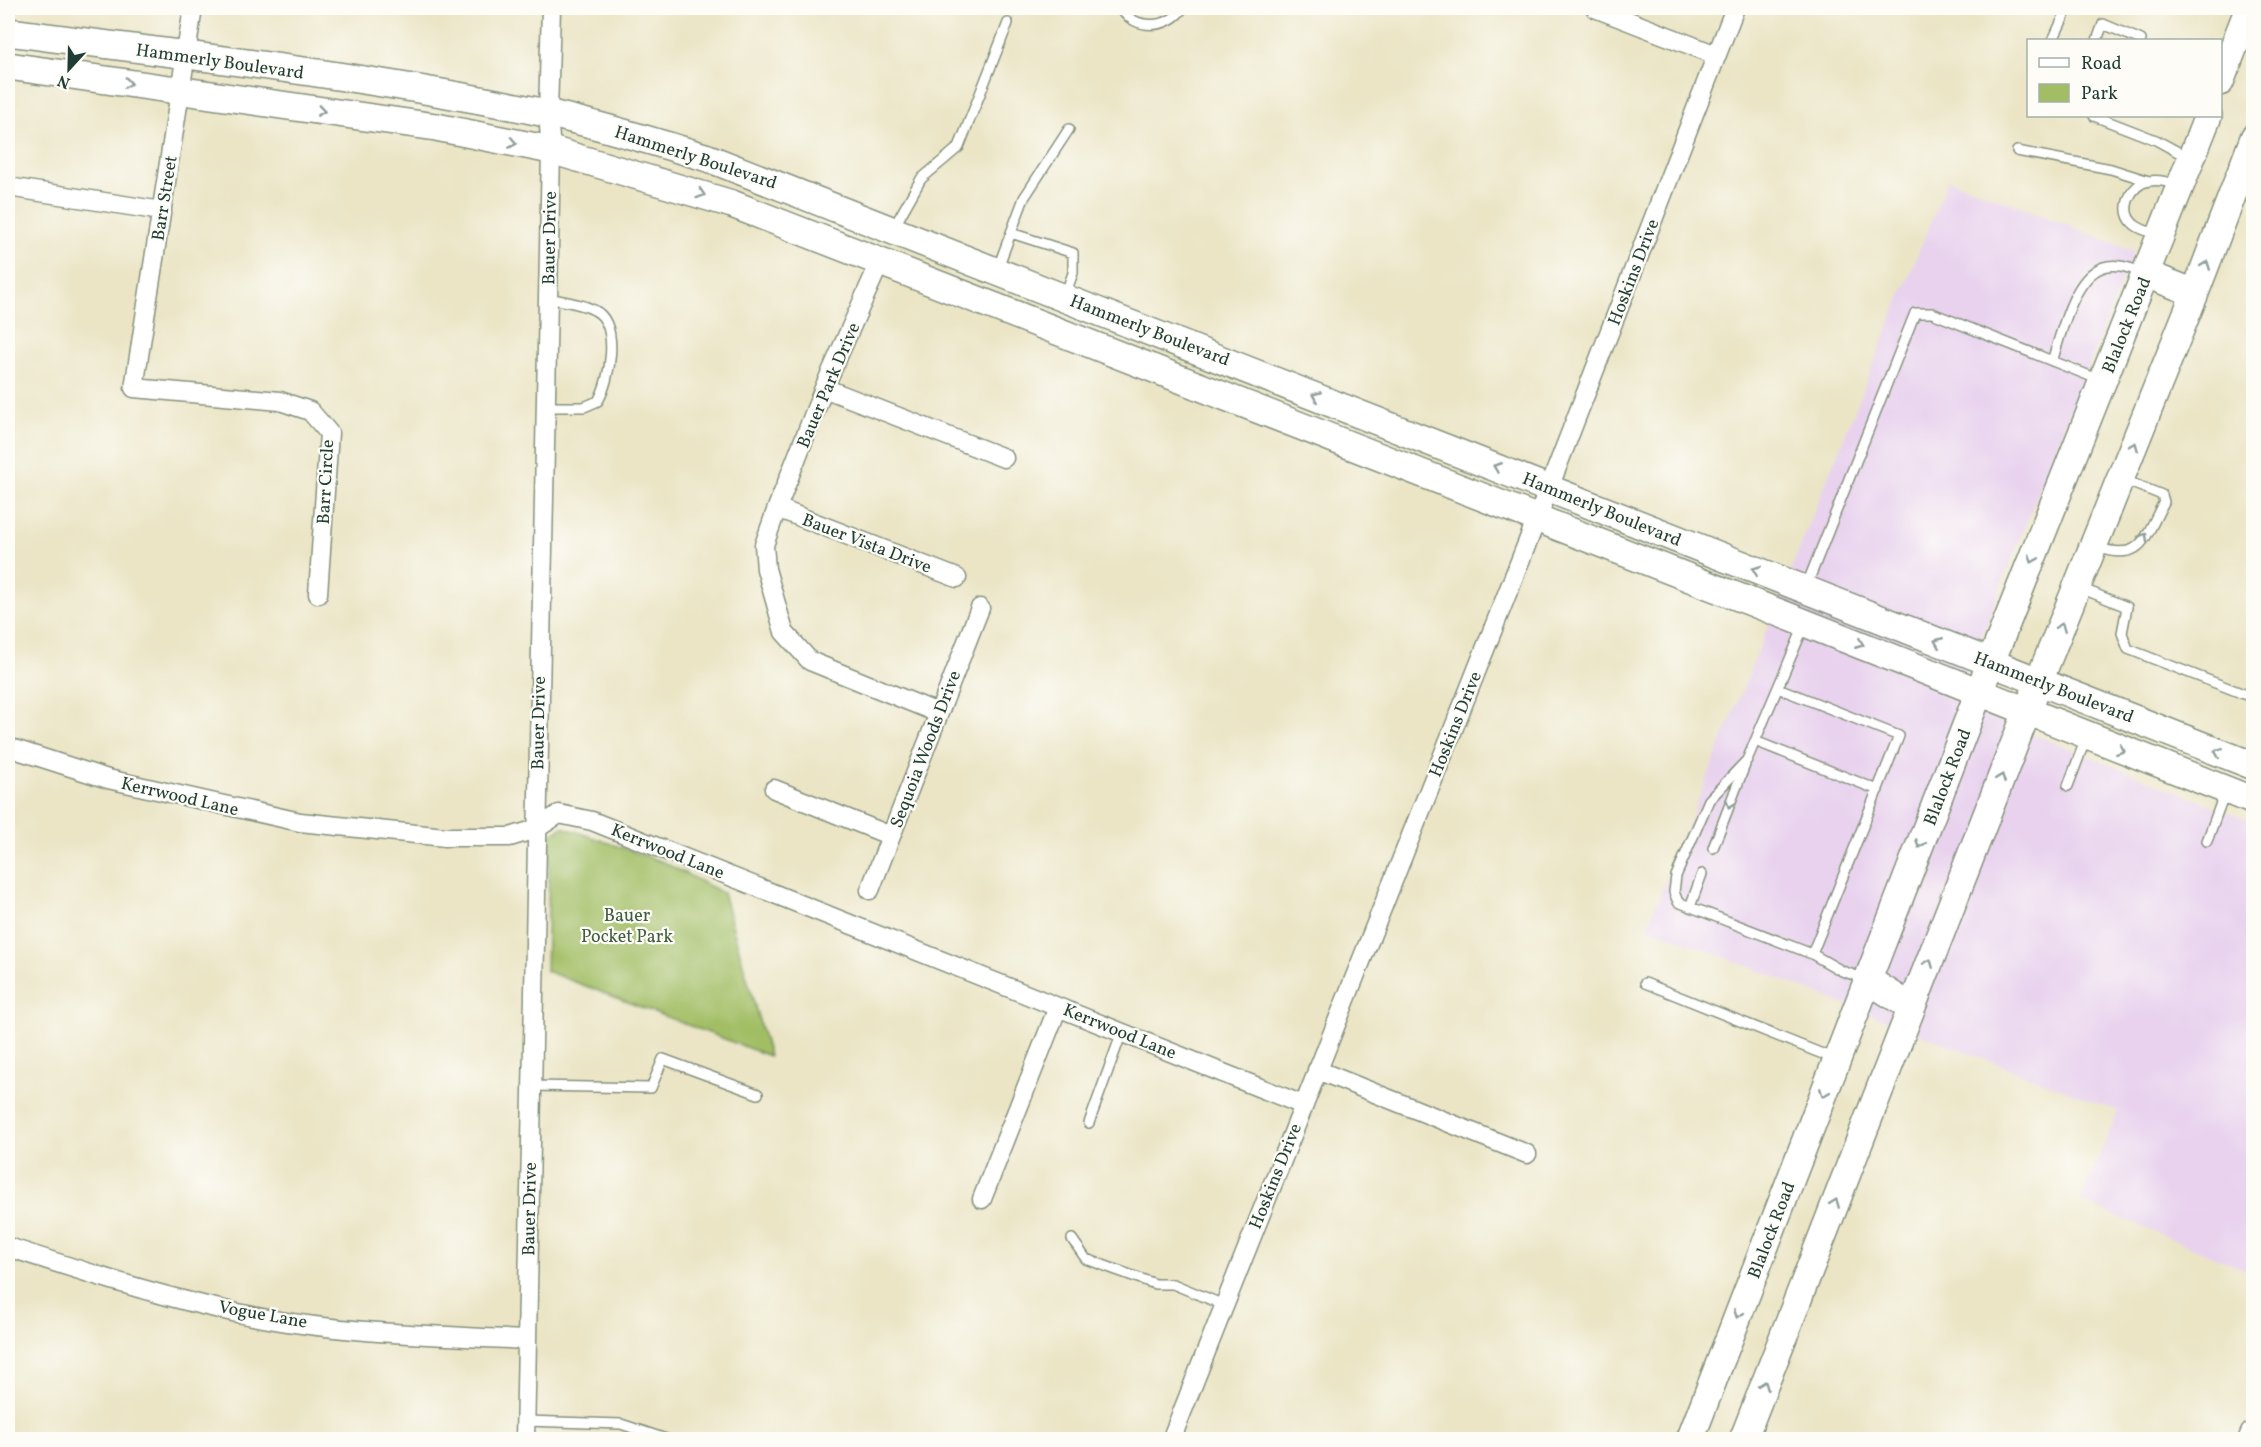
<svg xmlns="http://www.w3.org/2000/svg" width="2261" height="1447" font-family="Vollkorn,serif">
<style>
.built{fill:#e8d2ee}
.green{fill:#a2be65;stroke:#607e4c;stroke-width:1.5}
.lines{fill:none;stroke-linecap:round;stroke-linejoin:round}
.lane-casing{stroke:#85917d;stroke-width:12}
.street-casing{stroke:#85917d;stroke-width:21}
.secondary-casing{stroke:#85917d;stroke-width:30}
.lane{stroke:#fff;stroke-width:9}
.street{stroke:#fff;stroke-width:18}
.secondary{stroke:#fff;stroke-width:27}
.oneway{stroke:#8f9e9a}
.labels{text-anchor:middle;stroke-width:4.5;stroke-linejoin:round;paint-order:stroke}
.street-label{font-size:18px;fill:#1f3d34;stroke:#fdfcf7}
.park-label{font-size:18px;fill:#405d40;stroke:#fdfcf7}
</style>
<rect width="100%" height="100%" fill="#fdfcf7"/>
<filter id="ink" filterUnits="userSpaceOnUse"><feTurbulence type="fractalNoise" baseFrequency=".0167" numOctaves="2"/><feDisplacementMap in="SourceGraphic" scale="12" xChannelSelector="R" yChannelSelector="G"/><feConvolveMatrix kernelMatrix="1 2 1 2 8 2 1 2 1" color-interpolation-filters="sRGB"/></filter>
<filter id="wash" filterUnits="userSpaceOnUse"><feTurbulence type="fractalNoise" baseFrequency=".008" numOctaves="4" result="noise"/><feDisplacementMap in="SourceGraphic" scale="24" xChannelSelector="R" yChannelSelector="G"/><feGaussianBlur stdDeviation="1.35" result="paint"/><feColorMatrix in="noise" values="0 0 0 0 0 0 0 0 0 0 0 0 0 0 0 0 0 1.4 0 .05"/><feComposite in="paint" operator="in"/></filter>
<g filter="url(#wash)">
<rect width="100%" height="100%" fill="#ebe5c6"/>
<!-- built -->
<path class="built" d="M1948,179l186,72 -179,452 298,119v451l-173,-72 38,-90 -471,-184z"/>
<!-- green -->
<path class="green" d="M563,827l100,35 60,31 46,163 -223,-85 4,-135z"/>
</g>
<g filter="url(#ink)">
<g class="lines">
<!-- lane casing -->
<g class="lane-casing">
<path id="lane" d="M1120,8c16,23 48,21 63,0
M2053,40l13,-28
M2097,40l6,-16 38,16
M2094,116l62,24 33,18
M2017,151l94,18 38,12
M893,229l28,-50 38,-32 49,-124
M1011,233l62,20v20l-8,22
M2157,234c-7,-2 -16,-4 -22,-9 -17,-13 -5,-41 14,-44 10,-2 20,1 29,4
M997,270l27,-72 45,-69
M2052,361c10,-28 22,-90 56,-95 12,-2 24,3 36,7
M545,407h39l14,-6c12,-20 23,-78 -4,-91 -13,-7 -32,-9 -46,-12
M2096,547c47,16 48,-9 68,-45l-2,-7 -38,-15
M1806,587l109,-274h17l168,67
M2078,587l49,20 -5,26 6,16 126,49
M1804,626l-57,134 -38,40 -33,76 -2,16 4,10 134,52 30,17 24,8
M1778,688l121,48 -87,218
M1755,741l123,49
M2068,786l18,-48
M2207,841l18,-49
M1713,848l32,-83
M1690,907l12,-33
M1645,983l190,76
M531,1086l120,2 12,-29 95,35
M1089,1123l33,-91
M1072,1239l14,20 69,25h18l51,21
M525,1421l96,3 48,16"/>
</g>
<!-- street casing -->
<g class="street-casing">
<path id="street" d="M193,8l-59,380 146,13 30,10 19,22 -11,161
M1595,8l121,47
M8,187l154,24
M880,262l-56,126 -47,120 -13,37 2,24 18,63 26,29 128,52
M824,388l180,70
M777,508l180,70
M8,747l100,32 192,43 145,15h65l26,-8 23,-15 33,7 711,284
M774,789l117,47
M870,890l110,-282
M1317,1070l210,84
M982,1199l76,-192
M8,1247c83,27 168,55 255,71 86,16 176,17 263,22
M525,1440l26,-1290 -3,-36 3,-106
M1171,1440l378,-952 186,-480"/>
</g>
<!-- secondary casing -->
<g class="secondary-casing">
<path id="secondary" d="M8,32c179,23 361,44 538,81 55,12 109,29 162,45l1546,608
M8,66l428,61 115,23 181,54 1073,419 449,178
M2220,82l29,-74
M2146,274l49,19
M1868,980l43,27
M1690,1440l289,-748 229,-576
M1743,1440l296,-759 156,-388 59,-155
M2252,1440l2,-5"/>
</g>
<!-- lane -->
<use href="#lane" class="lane"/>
<!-- street -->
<use href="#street" class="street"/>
<!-- secondary -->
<use href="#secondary" class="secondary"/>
</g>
<!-- one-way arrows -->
<defs><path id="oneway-chevron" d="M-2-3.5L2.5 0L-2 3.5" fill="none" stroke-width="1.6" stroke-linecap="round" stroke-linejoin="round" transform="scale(1.5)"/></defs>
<g class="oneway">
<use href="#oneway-chevron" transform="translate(128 83) rotate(8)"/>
<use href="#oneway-chevron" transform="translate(321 111) rotate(8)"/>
<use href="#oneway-chevron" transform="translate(513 143) rotate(11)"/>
<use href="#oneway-chevron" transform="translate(701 194) rotate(18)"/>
<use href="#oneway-chevron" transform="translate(2206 265) rotate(-69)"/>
<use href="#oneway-chevron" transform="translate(1316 396) rotate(-158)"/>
<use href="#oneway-chevron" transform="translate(2134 446) rotate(-68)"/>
<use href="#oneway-chevron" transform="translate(1497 467) rotate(-158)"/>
<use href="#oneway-chevron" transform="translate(2144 537) rotate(-60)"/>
<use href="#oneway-chevron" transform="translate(2033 559) rotate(112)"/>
<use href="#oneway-chevron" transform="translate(1756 570) rotate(-158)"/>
<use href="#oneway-chevron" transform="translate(2061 627) rotate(-68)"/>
<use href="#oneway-chevron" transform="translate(1938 642) rotate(-158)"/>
<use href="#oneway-chevron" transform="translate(1860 644) rotate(22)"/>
<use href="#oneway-chevron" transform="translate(2121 750) rotate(21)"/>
<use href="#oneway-chevron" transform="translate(2218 752) rotate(-158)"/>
<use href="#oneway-chevron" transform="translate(2001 778) rotate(-69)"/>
<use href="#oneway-chevron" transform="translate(1730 804) rotate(111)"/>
<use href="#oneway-chevron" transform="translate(1920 844) rotate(111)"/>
<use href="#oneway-chevron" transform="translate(1929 963) rotate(-68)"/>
<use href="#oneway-chevron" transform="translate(1824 1093) rotate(111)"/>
<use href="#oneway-chevron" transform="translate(1835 1203) rotate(-69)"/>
<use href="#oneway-chevron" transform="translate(1738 1314) rotate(111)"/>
<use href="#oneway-chevron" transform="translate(1764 1385) rotate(-69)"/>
</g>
</g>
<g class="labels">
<!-- street labels -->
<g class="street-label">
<text transform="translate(220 61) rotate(8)" y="6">Hammerly Boulevard</text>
<text transform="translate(696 157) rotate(18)" y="6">Hammerly Boulevard</text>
<text transform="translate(164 198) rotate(-81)" y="6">Barr Street</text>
<text transform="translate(549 238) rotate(-89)" y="6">Bauer Drive</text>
<text transform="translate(1633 272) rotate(-69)" y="6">Hoskins Drive</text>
<text transform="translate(2126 325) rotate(-68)" y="6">Blalock Road</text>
<text transform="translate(1150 330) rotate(21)" y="6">Hammerly Boulevard</text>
<text transform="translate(828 385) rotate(-67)" y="6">Bauer Park Drive</text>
<text transform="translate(325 482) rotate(-87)" y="6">Barr Circle</text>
<text transform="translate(1602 509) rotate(22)" y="6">Hammerly Boulevard</text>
<text transform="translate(867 543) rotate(21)" y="6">Bauer Vista Drive</text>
<text transform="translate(2054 687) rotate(21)" y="6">Hammerly Boulevard</text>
<text transform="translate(538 723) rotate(-89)" y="6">Bauer Drive</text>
<text transform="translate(1455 724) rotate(-68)" y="6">Hoskins Drive</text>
<text transform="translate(925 749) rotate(-69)" y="6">Sequoia Woods Drive</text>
<text transform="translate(1947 777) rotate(-69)" y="6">Blalock Road</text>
<text transform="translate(180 796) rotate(13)" y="6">Kerrwood Lane</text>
<text transform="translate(668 851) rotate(22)" y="6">Kerrwood Lane</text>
<text transform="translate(1120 1031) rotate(22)" y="6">Kerrwood Lane</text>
<text transform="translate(1275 1176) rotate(-68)" y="6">Hoskins Drive</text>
<text transform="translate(529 1209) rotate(-89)" y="6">Bauer Drive</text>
<text transform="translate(1771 1230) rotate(-69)" y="6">Blalock Road</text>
<text transform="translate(263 1314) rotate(10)" y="6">Vogue Lane</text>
</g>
<!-- park labels -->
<g class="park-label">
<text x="627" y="921">Bauer<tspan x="627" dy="21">Pocket Park</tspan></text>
</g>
</g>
<!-- margin -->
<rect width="2261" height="1447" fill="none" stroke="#fdfcf7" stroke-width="30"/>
<!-- legend -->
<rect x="2027" y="39" width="195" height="78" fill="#fdfcf7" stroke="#a4b0a9" stroke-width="1.5"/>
<rect x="2039" y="58" width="30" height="9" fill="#ffffff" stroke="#a4b0a9" stroke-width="1.5"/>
<text x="2081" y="69" font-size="18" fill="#1f3d34">Road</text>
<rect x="2039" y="84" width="30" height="18" fill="#a2be65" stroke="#a4b0a9" stroke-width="1.5"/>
<text x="2081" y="99" font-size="18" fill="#1f3d34">Park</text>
<!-- north arrow -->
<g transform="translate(69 69) rotate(202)" stroke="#fdfcf7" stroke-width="4.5" paint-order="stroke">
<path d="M0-4.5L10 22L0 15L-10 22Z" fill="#1f3d34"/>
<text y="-9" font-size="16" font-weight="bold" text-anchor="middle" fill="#1f3d34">N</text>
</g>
</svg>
